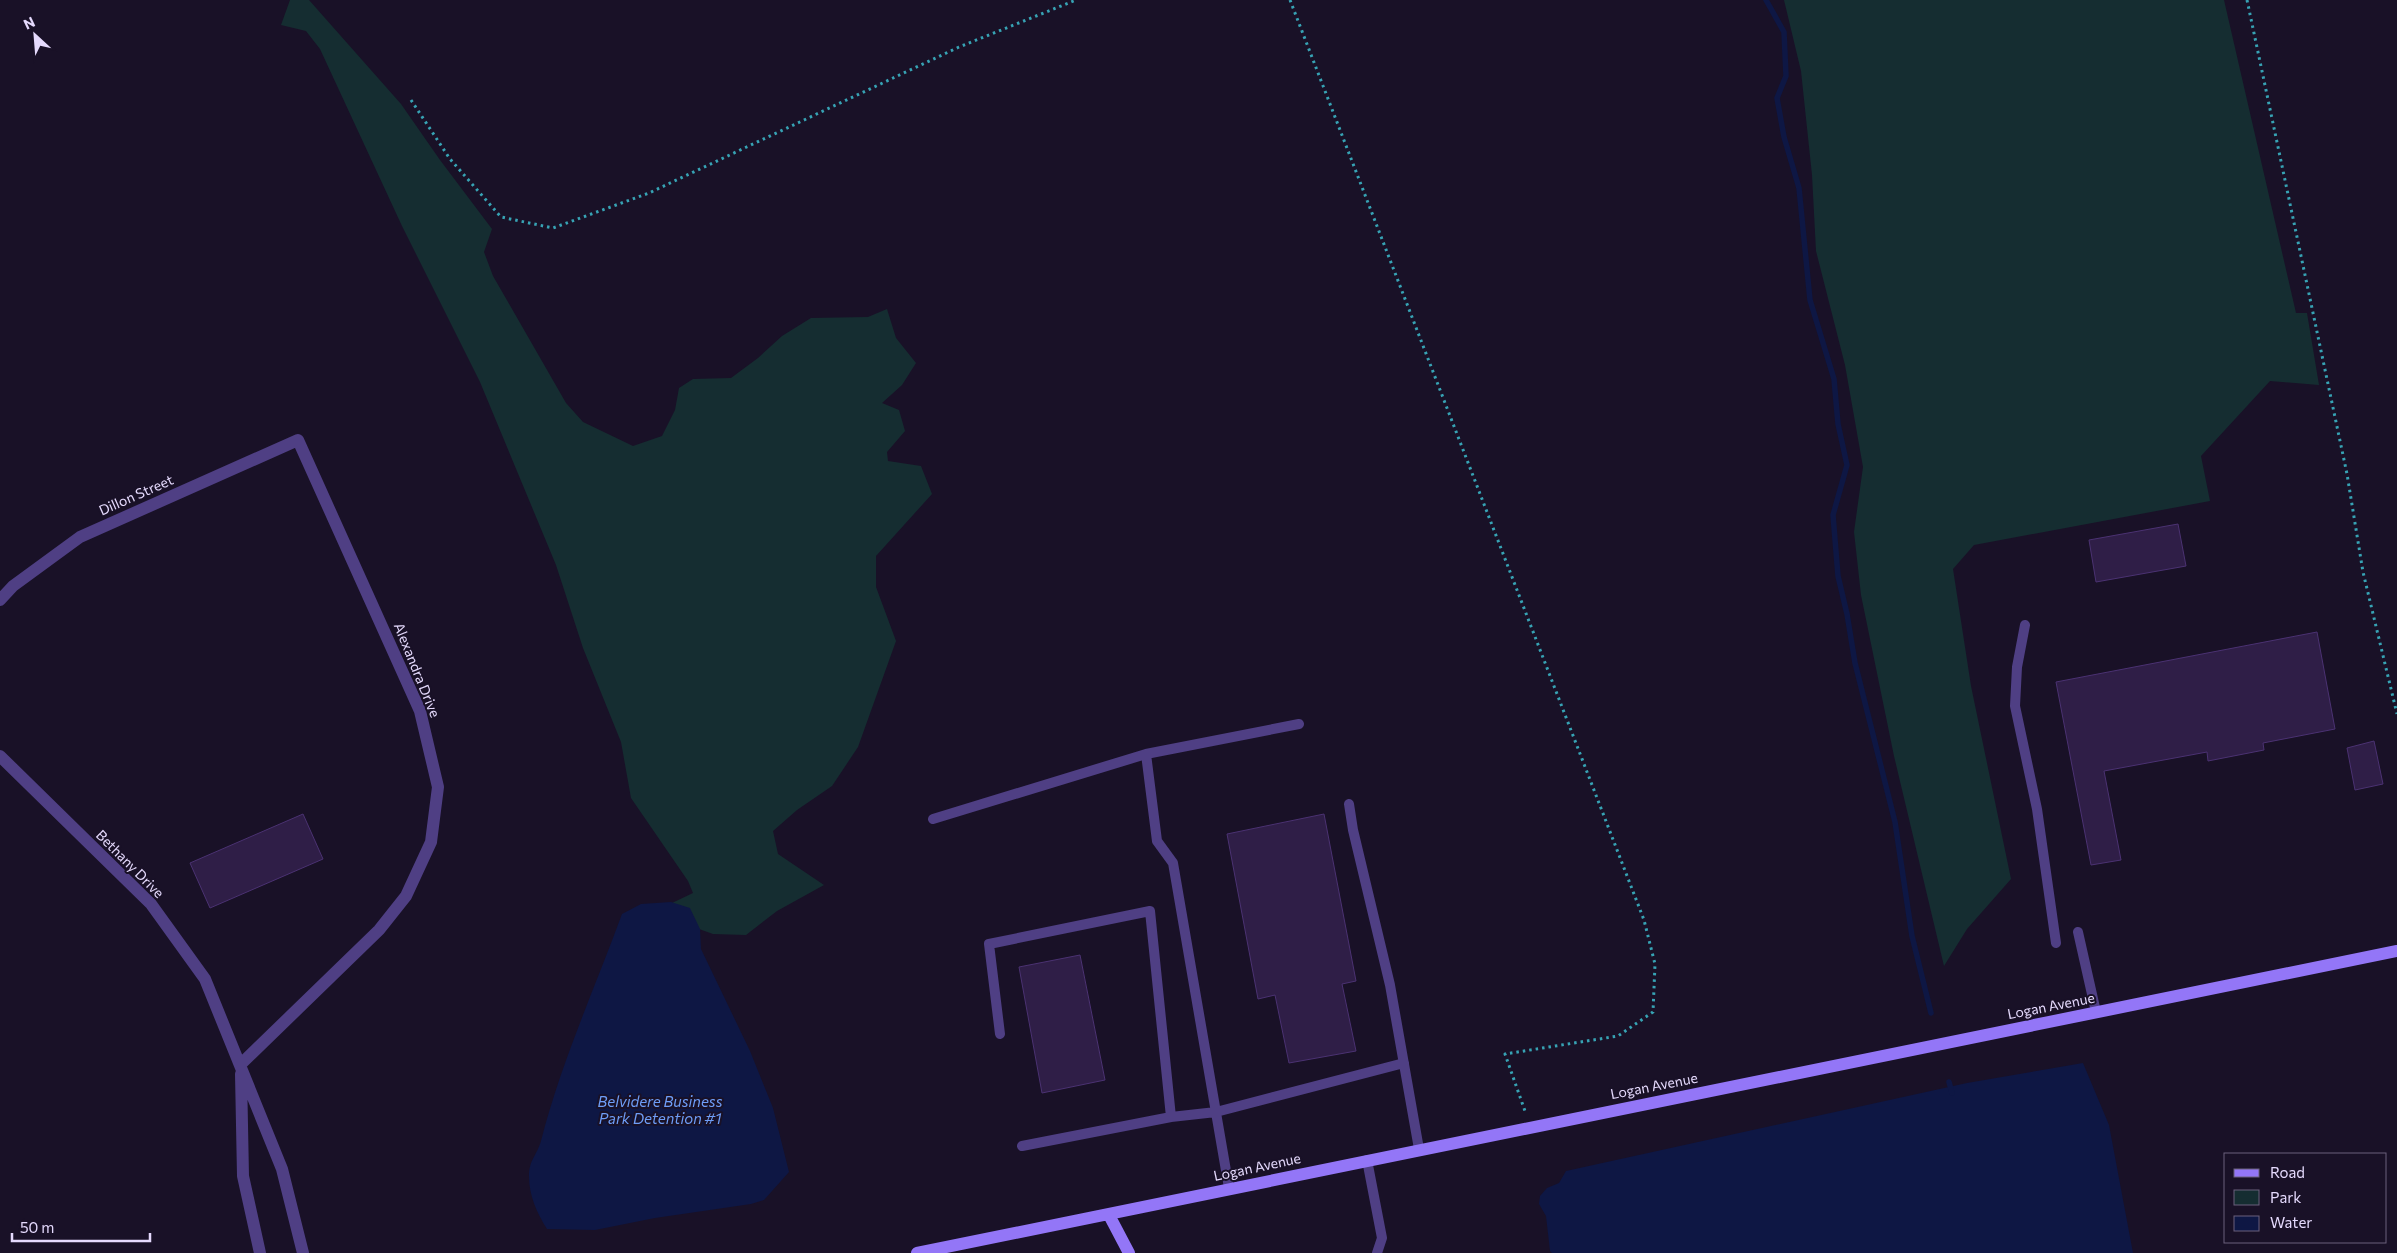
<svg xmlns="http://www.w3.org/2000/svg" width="2397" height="1253" font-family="Commissioner,sans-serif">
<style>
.green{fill:#152d31}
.water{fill:#0e1744}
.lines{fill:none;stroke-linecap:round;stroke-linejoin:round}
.stream{stroke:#0e1744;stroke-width:5.5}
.building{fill:#2f1e47;stroke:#4b3272}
.path{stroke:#37a3b4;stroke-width:3;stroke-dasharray:2.5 4;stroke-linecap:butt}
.lane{stroke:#4f3f84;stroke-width:10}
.street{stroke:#4f3f84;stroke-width:12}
.secondary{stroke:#9376f7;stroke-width:12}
.labels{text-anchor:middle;stroke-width:4;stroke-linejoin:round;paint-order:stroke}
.street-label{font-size:14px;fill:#e5dafd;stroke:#191127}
.water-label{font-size:15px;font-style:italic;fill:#6e9df7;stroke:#191127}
</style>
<rect width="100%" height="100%" fill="#191127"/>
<!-- green -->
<path class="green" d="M290,0h19l92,104 39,56 52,69 -8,23 9,24 73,127 17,19 50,24 29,-10 13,-26 4,-22 14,-9 38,-1 27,-20 24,-22 29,-18 57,-1 19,-8 9,29 20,25 -14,22 -20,18 17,7 6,21 -18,21 1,9 33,5 11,28 -56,62v31l20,54 -38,106 -26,39 -35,24 -24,21 5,23 46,31 -47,26 -31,24 -33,-1 -14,-5 -27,-26 21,-10 -5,-12 -57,-83 -10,-56 -38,-94 -27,-83 -76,-183 -78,-156 -82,-177 -14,-18 -25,-6z
M1784,0h440l72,313h11l12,72 -49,-4 -69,75 9,45 -236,44 -21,24 18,117 40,193 -44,50 -23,37 -50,-210 -33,-161 -7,-63 9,-65 -18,-102 -29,-114 -4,-76 -11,-104z"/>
<!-- water -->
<path class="water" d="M671,902l19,6 10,21 1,20 49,102 23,57 16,64 -25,28 -13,4 -96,14 -60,12 -48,-1c-10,-16 -18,-33 -18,-53 0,-16 8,-21 12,-35 20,-78 53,-151 81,-227l19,-10z
M2083,1063l26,62 24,128h-581l-2,-2 -4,-35 -7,-12 1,-8 7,-8 12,-5 7,-12 401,-88z"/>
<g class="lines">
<!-- stream -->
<path class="stream" d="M1766,0l18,32 2,44 -9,22 7,39 15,51 11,112 24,79 4,45 9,41 -14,50 5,61 9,38 8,49 40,159 17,114 19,77
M1949,1082l3,11"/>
</g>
<!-- building -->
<path class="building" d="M2178,524l8,42 -90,16 -7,-42z
M2317,632l18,97 -72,14 1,7 -56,11 -1,-9 -103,19 17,89 -30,5 -35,-183z
M2374,741l9,43 -28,6 -8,-42z
M303,814l20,45 -113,49 -20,-45z
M1324,814l32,167 -14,3 14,67 -67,12 -14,-68 -17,4 -31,-165z
M1080,955l25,125 -63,13 -23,-126z"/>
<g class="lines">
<!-- path -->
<path class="path" d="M1290,0l354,920 11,44 -2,48 -35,24 -113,18 21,60
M2247,0l100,474 16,98 34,142
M411,100l39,59 51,58 52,11 96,-35 310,-146 117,-47"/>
<!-- lane -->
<path class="lane" d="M2025,625l-8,42 -2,39 22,103 19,134
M1146,754l11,87 16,22 56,325
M1349,804l4,26 37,155 29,164
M933,819l213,-65 153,-30
M2078,932l18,80
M1000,1034l-11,-90 161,-33 21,206 45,-5 188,-49
M1022,1146l149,-29
M1367,1160l15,78 -5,15"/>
<!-- street -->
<path class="street" d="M0,600l13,-14 67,-49 218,-97 122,271 18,76 -7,55 -25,54 -27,34 -138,134
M0,756l151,148 54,75 77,190 21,84
M241,1074l2,102 17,77"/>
<!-- secondary -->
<path class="secondary" d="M1109,1215l20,38
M917,1253l1480,-302"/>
</g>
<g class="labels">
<!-- street labels -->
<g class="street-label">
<text transform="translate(136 495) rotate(-24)" y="5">Dillon Street</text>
<text transform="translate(417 670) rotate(68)" y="5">Alexandra Drive</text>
<text transform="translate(130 864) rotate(45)" y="5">Bethany Drive</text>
<text transform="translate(2051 1006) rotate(-11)" y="5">Logan Avenue</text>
<text transform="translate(1654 1086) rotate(-11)" y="5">Logan Avenue</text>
<text transform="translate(1257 1167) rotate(-12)" y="5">Logan Avenue</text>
</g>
<!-- water labels -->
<g class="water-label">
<text x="660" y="1107">Belvidere Business<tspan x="660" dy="17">Park Detention #1</tspan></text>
</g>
</g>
<!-- legend -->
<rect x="2224" y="1153" width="162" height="90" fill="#191127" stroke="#6b617d"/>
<rect x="2234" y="1169" width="25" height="8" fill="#9376f7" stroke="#6b617d"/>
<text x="2270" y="1178" font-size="15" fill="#e5dafd">Road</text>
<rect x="2234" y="1190" width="25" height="15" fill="#152d31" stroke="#6b617d"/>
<text x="2270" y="1203" font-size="15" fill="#e5dafd">Park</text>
<rect x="2234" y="1216" width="25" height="15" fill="#0e1744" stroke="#6b617d"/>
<text x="2270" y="1228" font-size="15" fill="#e5dafd">Water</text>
<!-- north arrow -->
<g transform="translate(35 35) rotate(334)" stroke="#191127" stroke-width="4" paint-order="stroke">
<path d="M0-4L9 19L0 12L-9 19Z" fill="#e5dafd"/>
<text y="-8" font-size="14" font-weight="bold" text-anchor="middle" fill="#e5dafd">N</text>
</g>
<!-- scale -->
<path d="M12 1233v8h138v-8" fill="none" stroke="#e5dafd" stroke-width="2.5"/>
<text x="20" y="1233" font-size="15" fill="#e5dafd" stroke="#191127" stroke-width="4" paint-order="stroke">50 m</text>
</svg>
